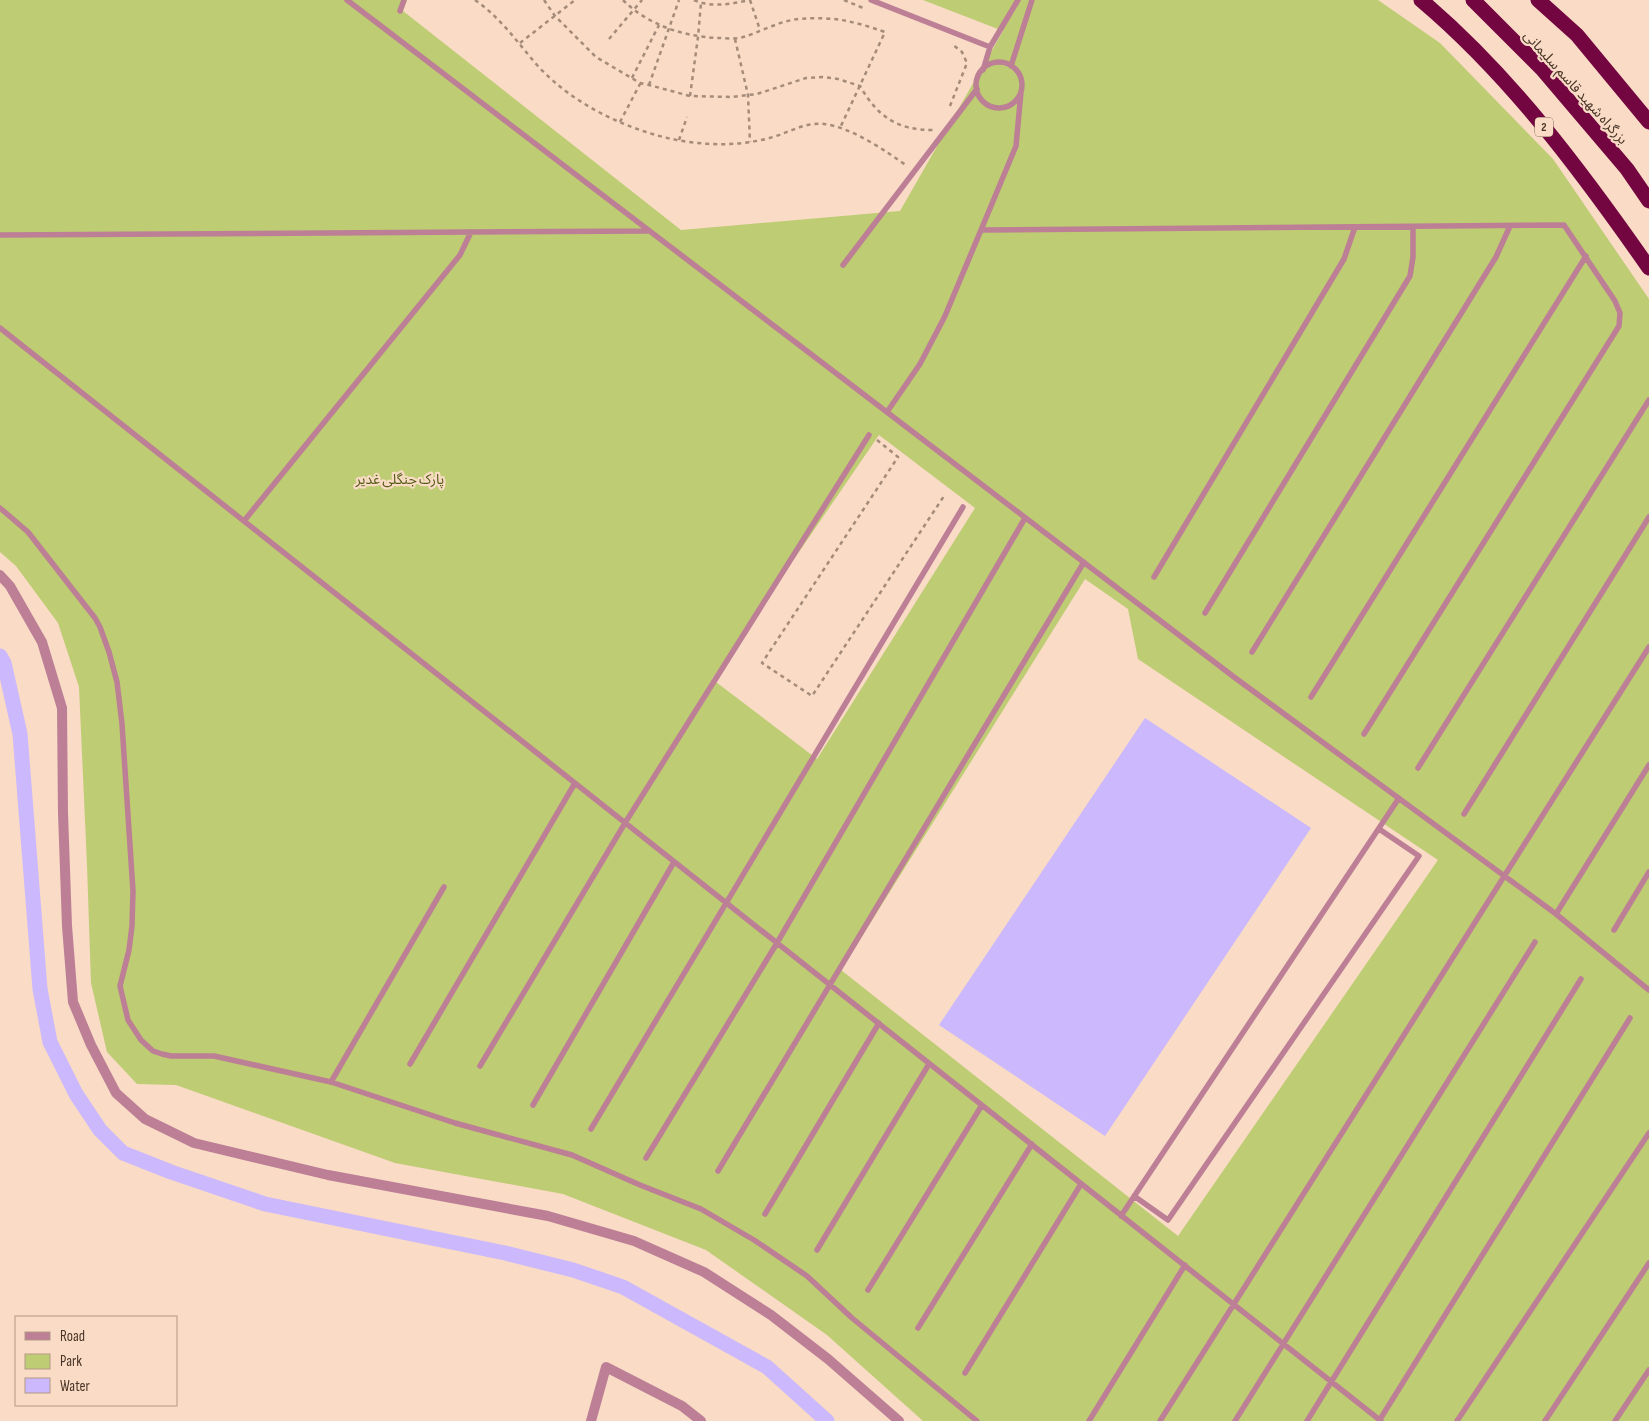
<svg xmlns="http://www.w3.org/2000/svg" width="1649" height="1421" font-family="'Sofia Sans Condensed','Noto Sans Arabic',sans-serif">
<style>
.green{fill:#becc73;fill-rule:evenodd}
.water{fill:#cbb8fd}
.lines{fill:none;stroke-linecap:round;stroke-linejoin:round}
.canal{stroke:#cbb8fd;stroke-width:15}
.path{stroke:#a58c7a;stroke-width:2.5;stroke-dasharray:4 4;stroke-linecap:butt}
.lane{stroke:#bc7f95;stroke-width:5.5}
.street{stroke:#bc7f95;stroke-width:10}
.highway{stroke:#730540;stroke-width:15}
.labels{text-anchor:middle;stroke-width:4.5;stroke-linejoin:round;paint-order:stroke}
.shield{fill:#f9dbc6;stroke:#7e6757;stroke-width:1}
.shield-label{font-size:12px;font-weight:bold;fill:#493527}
.street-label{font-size:14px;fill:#493527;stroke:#f9dbc6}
.park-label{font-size:14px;fill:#535c17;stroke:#f9dbc6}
</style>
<rect width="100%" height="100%" fill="#f9dbc6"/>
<!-- green -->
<path class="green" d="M0,0h407l-4,11 278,219 219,-19 103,-180 -80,-31h455l62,43 113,116 96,140v1122h-726l-96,-86 -121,-85 -143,-56 -168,-31 -219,-78 -39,-1 -30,-32 -16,-69 -4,-118 -8,-178 -21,-64 -42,-57 -16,-14zM879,435l96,73 -158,251 -105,-80zM1085,579l43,30 10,50 300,201 -260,376 -337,-266z"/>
<!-- water -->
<path class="water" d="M1145,718l166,110 -206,308 -166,-111z"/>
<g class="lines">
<!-- canal -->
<path class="canal" d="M0,656l4,7 16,71 20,255 10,53 26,52 24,36 23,23 48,19 94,32 240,49 68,17 50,17 144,80 60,54"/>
<!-- path -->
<path class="path" d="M475,0c26,18 42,42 62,65 29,32 69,54 109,67 39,13 87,17 127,5 17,-5 32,-15 51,-13 27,3 62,27 83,42
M544,0l11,16 41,41 44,26 9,2 41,11 41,1 26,-3 49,-16 17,-1 15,2 22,7c18,31 37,44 73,44
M623,0c25,25 59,36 94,38 7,0 15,1 23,0 19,-5 38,-17 59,-19 34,-3 54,2 86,13l-45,96
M694,0c18,8 37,4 56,0
M750,0l10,30
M844,0l19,8
M609,39l33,-39
M735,39l13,56 2,47
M520,43l55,-43
M632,78l27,-53
M649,85l30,-85
M690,96l8,-59 3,-34
M950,106l17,-43 -5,-11 -10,-8
M620,122l20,-38
M679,140l8,-23
M877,440l21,17 -136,206 50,33 132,-200"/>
<!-- lane -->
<path class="lane" d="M347,0l887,677 322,237 93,76
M871,0l119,47
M400,11l4,-11
M976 85a23 23 0 1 1 46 0a23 23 0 1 1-46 0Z
M1011,66l21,-66
M983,70l7,-23 28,-47
M981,230l583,-5 51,76 5,12 -1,13 -255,408
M0,235l648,-4
M843,265l134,-176
M0,328l1381,1093
M887,412l33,-48 25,-48 36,-86 35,-84 5,-54
M0,508l28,24 67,86 5,9 9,25 8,30 5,42 11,167 -1,35 -3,24 -9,36 8,34 13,20 12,11 9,3 9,2h43l117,26 124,41 117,32 68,30 61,24 53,31 53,36 45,42 125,103
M244,521l216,-266 11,-23
M1154,577l190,-318 11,-32
M1205,613l205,-337 3,-19v-30
M1252,652l244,-395 14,-31
M1311,697l275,-441
M1418,768l231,-368
M1464,814l185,-297
M1556,914l93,-149
M1614,930l35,-58
M410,1064l165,-281
M480,1066l145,-243 244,-388
M331,1082l113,-195
M533,1105l141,-243
M591,1129l372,-622
M646,1158l131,-215 248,-425
M718,1171l366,-609
M1134,1196l34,24 251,-364 -40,-27
M765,1214l114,-191
M1121,1216l278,-418
M817,1250l112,-186
M868,1290l114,-185
M918,1328l114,-184
M965,1373l116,-189
M1089,1421l96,-156
M1160,1421l489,-774
M1235,1421l300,-479
M1307,1421l274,-442
M1379,1421l251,-403
M1457,1421l192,-288
M1545,1421l104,-158
M1615,1421l34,-51"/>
<!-- street -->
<path class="street" d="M0,575l10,11 32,56 20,66 1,105 4,113 6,76 18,43 25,48 29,26 49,24 134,32 220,41 86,25 70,31 67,43 57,44 71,62
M591,1421l15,-54 76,39 19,15"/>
<!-- highway -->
<path class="highway" d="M1421,0c90,76 161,172 228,268
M1473,0l69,69 85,100 22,32
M1538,0l39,35 72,87"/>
</g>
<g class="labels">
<!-- shield labels -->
<rect class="shield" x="1535" y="117.5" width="18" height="19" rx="4"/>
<g class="shield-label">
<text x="1544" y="131">2</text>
</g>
<!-- street labels -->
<g class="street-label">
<text transform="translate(1576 87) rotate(48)" y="5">بزرگراه شهید قاسم سلیمانی</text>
</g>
<!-- park labels -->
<g class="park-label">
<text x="400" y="484">پارک جنگلی غدیر</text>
</g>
</g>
<!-- legend -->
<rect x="15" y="1316" width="162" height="90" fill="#f9dbc6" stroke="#b39986"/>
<rect x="25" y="1332" width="25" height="8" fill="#bc7f95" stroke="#b39986"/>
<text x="60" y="1341" font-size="15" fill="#493527">Road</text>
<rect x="25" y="1354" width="25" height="15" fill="#becc73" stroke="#b39986"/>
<text x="60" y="1366" font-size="15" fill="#493527">Park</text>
<rect x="25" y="1378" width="25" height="15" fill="#cbb8fd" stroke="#b39986"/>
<text x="60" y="1391" font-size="15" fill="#493527">Water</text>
</svg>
